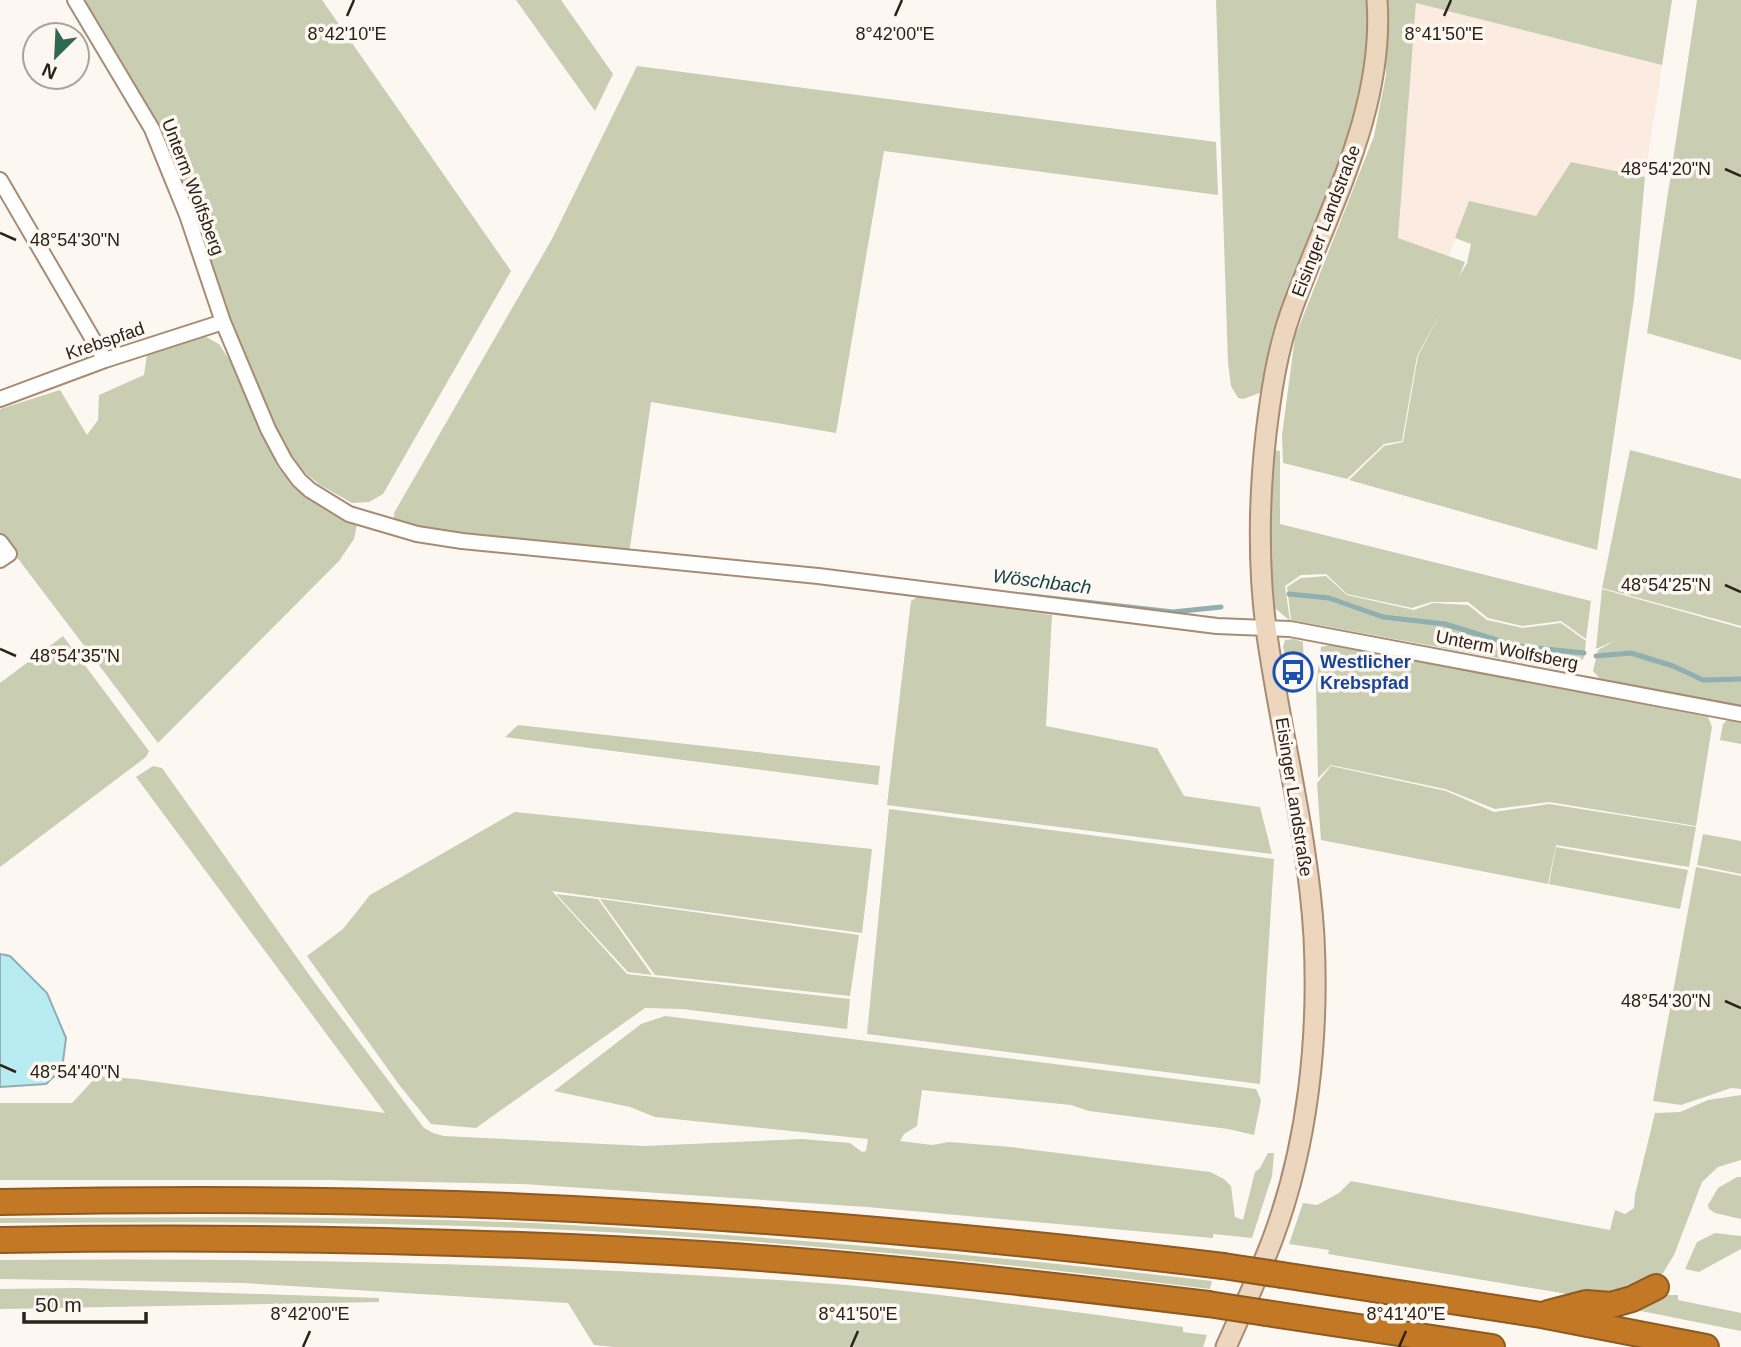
<svg xmlns="http://www.w3.org/2000/svg" width="1741" height="1347" font-family="Helvetica,sans-serif">
<style>
.commercial{fill:#fcebe0}
.green{fill:#c9cdb2}
.water{fill:#b9ebf3;stroke:#8fafb1;stroke-width:2}
.lines{fill:none;stroke-linecap:round;stroke-linejoin:round}
.stream{stroke:#8fafb1;stroke-width:5}
.street-casing{stroke:#a78b72;stroke-width:18}
.secondary-casing{stroke:#a78b72;stroke-width:23}
.highway-casing{stroke:#8e5a20;stroke-width:28}
.street{stroke:#fff;stroke-width:14}
.secondary{stroke:#edd6be;stroke-width:19}
.highway{stroke:#c27825;stroke-width:24}
.highway-bridge-casing{stroke:#8e5a20;stroke-width:28;stroke-linecap:butt}
.highway-bridge{stroke:#c27825;stroke-width:24}
.ticks{fill:none;stroke:#2d2218;stroke-width:2.5}
.labels{text-anchor:middle;stroke-width:7;stroke-linejoin:round;paint-order:stroke}
.street-label{font-size:18px;fill:#2d2218;stroke:#fdf7f2}
.transit-label{font-size:18px;font-weight:bold;fill:#164399;stroke:#fdf7f2;text-anchor:start}
.water-label{font-size:19px;font-style:italic;fill:#164249;stroke:#fdf7f2}
.ticks-label{font-size:18px;text-anchor:middle;fill:#2d2218;stroke:#fdf7f2;stroke-width:7;stroke-linejoin:round;paint-order:stroke}
</style>
<rect width="100%" height="100%" fill="#fdf7f2"/>
<!-- commercial -->
<path class="commercial" d="M1416,3l246,62 -17,112 -74,-15 -35,54 -67,-15 -20,55 -51,-18z"/>
<!-- green -->
<path class="green" d="M85,0h237l189,271 -128,223 -14,8 -17,1 -32,-18 -26,-21 -43,-86 -71,-202 -25,-58z
M516,0h45l52,74 -18,37z
M1216,0h152l1,5c-2,38 -4,76 -13,113 -11,45 -35,86 -52,129 -19,47 -33,96 -42,145l-19,7 -5,-1 -7,-12 -3,-23z
M1387,0h285l-10,65 -246,-62 -18,235 67,24 -6,15 8,-14 4,-19 -16,-6 14,-37 67,15 35,-54 74,15 -11,122 -37,251 -248,-70 35,-34 19,-4 15,-86 24,-46 -25,46 -15,85 -18,3 -37,35 -64,-16 -1,-28 13,-98 79,-201 12,-61z
M1697,0h44v360l-94,-27z
M637,66l579,76 2,53 -334,-44 -48,282 -185,-31 -22,152c-40,-5 -213,-16 -235,-36v-5l158,-274z
M206,337l13,7 16,24 42,98 17,19 30,21 33,18 -3,15 -15,22 -181,182 -158,-208v-126l60,-19 27,45 11,-15 1,-25 45,-20 3,-21 40,-14z
M1272,450l8,1v73l311,77 -5,38 -25,-18 -39,5 -34,-8 -20,-16h-37l-19,6 -65,-14 -21,-20 -25,1 -16,11 5,35 -15,-13 -7,-70z
M1630,450l111,29v147l-139,-38z
M1326,576l21,19 67,15 19,-7 35,2 19,15 36,8 38,-5 25,18 -2,17 -16,13 -277,-51 -4,-33 14,-9z
M1602,589l139,39v80l-141,-29 -7,-8 5,-21 18,-10 -20,9z
M917,597l135,18 -6,111 111,22 27,48 76,11 12,47 -385,-49 24,-204z
M63,636l86,115 -3,6 -146,110v-184z
M1294,639l9,3 1,27h-15l-6,-22 2,-7z
M1334,644l374,73 4,10 -16,99 -147,-24 -54,7 -50,-20 -114,-24 -13,13 -2,-93 5,-38z
M1727,720l14,3v21l-21,-4 3,-16z
M518,725l362,41 -2,19 -373,-48z
M153,766l9,2 153,215 109,145 9,5 11,3 201,10 157,-7 48,4 12,9 4,-1 2,-12 -213,-22 -25,-10 -76,-16 87,-67 24,-8 591,73 5,11 -7,35 -26,-6 -139,-18 -18,-6 -149,-15 -5,36 -13,8 -4,7 32,4 17,-3 62,5 199,25 14,7 7,7 4,31 8,3 12,-48 5,-4 8,-15h6l-2,23 -20,62 -39,-4v4l-346,-31 -344,-23 -197,-4h-326v-77h72l25,-27 39,3 249,34 -249,-336z
M1331,766l115,25 48,21 55,-8 147,23 -7,40 -133,-22 -8,39 -227,-44 -4,-57z
M889,809l385,50 -14,225 -393,-50z
M515,812l357,37 -10,84 -310,-42 75,83 223,25 -3,30 -165,-20 -37,-1 -169,120 -45,-4 -31,-38 -93,-130 36,-27 27,-34z
M1703,834l38,7v33l-44,-9z
M1556,847l132,23 -8,39 -131,-25z
M1696,867l45,9v213l-10,-1 -50,17 -28,-4z
M556,894l42,5 54,76 -24,-3z
M600,899l259,36 -9,61 -195,-21z
M1741,1095v65l-23,7 -16,15 -28,73 -11,18 -9,8 -63,17 -263,-44 1,-4 -40,-6 14,-41 14,2 22,-12 12,-12 259,49 5,-20 10,4 9,-6 1,-13 20,-82 25,-1 28,-12z
M1737,1177h4v42l-26,-6 -6,-4 -1,-4 10,-17z
M246,1217c107,1 215,2 323,8 215,12 429,31 643,56l-2,8c-214,-27 -428,-49 -643,-59 -189,-9 -378,-8 -567,-7v-5z
M1715,1233l26,3v13l-42,23 -14,-3 12,-27z
M0,1260c219,-2 437,1 656,13 67,4 135,7 202,13 109,11 217,26 325,41v5l24,3 -4,12h-588l-21,-2 -26,-42 -325,-20 -243,-4z
M78,1288l301,10v4l-379,7v-20z
M1661,1295h17v5l63,13v18l-105,-21z"/>
<!-- water -->
<path class="water" d="M0,954l10,2 37,37 19,45 -4,31 -16,15 -46,3z"/>
<g class="lines">
<!-- stream -->
<path class="stream" d="M1289,594l40,4 54,19 62,7 71,22 68,7
M1023,595l150,17 48,-5
M1596,656l35,-3 42,13 30,14 38,-1"/>
<!-- street casing -->
<g class="street-casing">
<path id="street" d="M75,0l77,129 35,86 36,107 45,107 17,32 14,19 11,10 39,24 68,20 45,7 356,35 399,50 73,3 451,85
M0,180l105,180
M0,399l105,-39 118,-38
M0,542l9,12 -9,6"/>
</g>
<!-- secondary casing -->
<g class="secondary-casing">
<path id="secondary" d="M1226,1347c16,-36 33,-72 47,-109 35,-94 46,-200 41,-301 -6,-104 -34,-205 -48,-309 -8,-63 -7,-130 0,-194 5,-41 11,-83 25,-122 36,-101 94,-201 86,-312"/>
</g>
<!-- highway casing -->
<g class="highway-casing">
<path id="highway" d="M0,1202c152,-3 304,-3 456,2 257,9 512,31 767,62
M0,1240c239,-4 479,0 718,15 164,11 327,29 490,49
M1282,1275l259,40 165,32
M1266,1313l226,34
M1548,1313l38,-10 25,2 21,-6 24,-12"/>
</g>
<!-- street -->
<use href="#street" class="street"/>
<!-- secondary -->
<use href="#secondary" class="secondary"/>
<!-- highway -->
<use href="#highway" class="highway"/>
<!-- highway-bridge casing -->
<g class="highway-bridge-casing">
<path id="highway-bridge" d="M1223,1266l59,9
M1208,1304l58,9"/>
</g>
<!-- highway-bridge -->
<use href="#highway-bridge" class="highway-bridge"/>
</g>
<!-- ticks -->
<path class="ticks" d="M347,16l7,-16M895,16l7,-16M1444,16l7,-16M1725,169l16,7M0,233l16,7M1725,585l16,7M0,649l16,7M1725,1001l16,7M0,1065l16,7M303,1347l7,-16M851,1347l7,-16M1399,1347l7,-16"/>
<!-- icons -->
<defs>
<g id="bus-ring" transform="scale(2.0125)"><circle r="9.5" fill="#fdf7f2" stroke="#1a4fb4" stroke-width="1.5"/><path d="M-5-6H5V4H4V6H2V4H-2V6H-4V4H-5ZM-3.5-4V0h7V-4ZM-3.5 1.2v1.5H-2V1.2ZM2 1.2v1.5H3.5V1.2Z" fill="#1a4fb4"/></g>
</defs>
<g fill-rule="evenodd">
<use href="#bus-ring" x="1293" y="672"/>
</g>
<g class="labels">
<!-- street labels -->
<g class="street-label">
<text transform="translate(193 187) rotate(69)" y="6">Unterm Wolfsberg</text>
<text transform="translate(1326 221) rotate(-69)" y="6">Eisinger Landstraße</text>
<text transform="translate(105 341) rotate(-19)" y="6">Krebspfad</text>
<text transform="translate(1507 650) rotate(11)" y="6">Unterm Wolfsberg</text>
<text transform="translate(1294 797) rotate(81)" y="6">Eisinger Landstraße</text>
</g>
<!-- transit labels -->
<g class="transit-label">
<text x="1320" y="668">Westlicher<tspan x="1320" dy="21">Krebspfad</tspan></text>
</g>
<!-- water labels -->
<g class="water-label">
<text transform="translate(1042 581) rotate(7)" y="7">Wöschbach</text>
</g>
</g>
<g class="ticks-label">
<text x="347" y="40">8°42'10"E</text>
<text x="895" y="40">8°42'00"E</text>
<text x="1444" y="40">8°41'50"E</text>
<text x="1666" y="175">48°54'20"N</text>
<text x="75" y="246">48°54'30"N</text>
<text x="1666" y="591">48°54'25"N</text>
<text x="75" y="662">48°54'35"N</text>
<text x="1666" y="1007">48°54'30"N</text>
<text x="75" y="1078">48°54'40"N</text>
<text x="310" y="1320">8°42'00"E</text>
<text x="858" y="1320">8°41'50"E</text>
<text x="1406" y="1320">8°41'40"E</text>
</g>
<!-- north arrow -->
<g transform="translate(56 56) rotate(204)"><circle r="33" fill="#fdf7f2" stroke="#aaa29b" stroke-width="2"/>
<path d="M0-5L12 26L0 18L-12 26Z" fill="#2f6951"/>
<text y="-10" font-size="19" font-weight="bold" text-anchor="middle" fill="#2d2218">N</text>
</g>
<!-- scale -->
<path d="M24 1312v10h122v-10" fill="none" stroke="#2d2218" stroke-width="3.5"/>
<text x="35" y="1312" font-size="21" fill="#2d2218" stroke="#fdf7f2" stroke-width="5" paint-order="stroke">50 m</text>
</svg>
